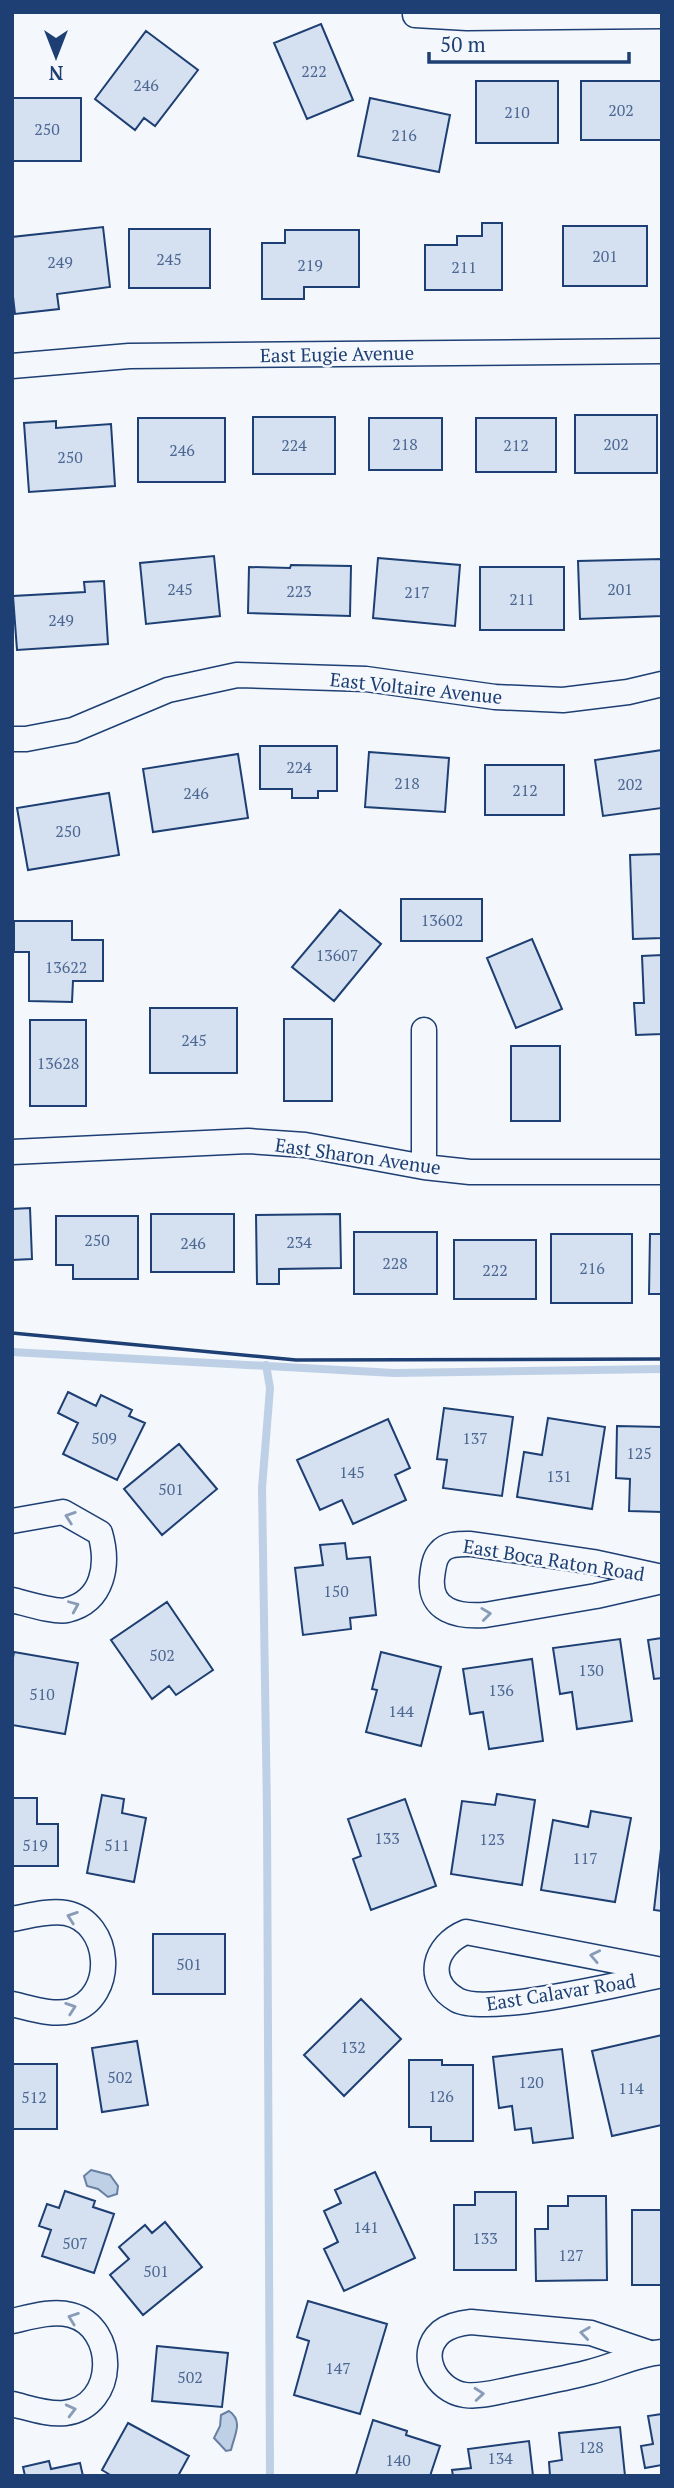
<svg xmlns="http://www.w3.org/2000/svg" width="674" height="2488" font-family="'PT Serif',serif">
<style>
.water{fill:#bed0e5;stroke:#687fa3;stroke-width:2}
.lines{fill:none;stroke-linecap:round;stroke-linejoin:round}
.stream{stroke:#bed0e5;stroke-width:8}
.building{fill:#d5e0f0;stroke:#1d3f73;stroke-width:2}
.minor-casing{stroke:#1d3f73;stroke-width:27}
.minor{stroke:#f4f7fb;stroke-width:24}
.wall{stroke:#1d3f73;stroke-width:3.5}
.oneway{stroke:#889bb7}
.labels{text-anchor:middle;stroke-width:5;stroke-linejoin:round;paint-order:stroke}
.number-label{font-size:16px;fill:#4b6792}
.street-label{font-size:19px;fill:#1d3f73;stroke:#f4f7fb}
</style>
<rect width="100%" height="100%" fill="#f4f7fb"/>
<!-- water -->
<path class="water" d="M91,2170l19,5 8,11 -1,8 -9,3 -10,-8 -11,-3 -3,-10z
M229,2411c15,10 5,25 2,39l-5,1 -12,-13 6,-12 1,-11z"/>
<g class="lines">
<!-- stream -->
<path class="stream" d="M12,1352l382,21 268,-4
M266,1365l4,23 -8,100 5,325 3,663"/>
</g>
<!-- building -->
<path class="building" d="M321,24l32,76 -46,19 -33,-76z
M146,31l52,39 -43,56 -11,-8 -9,12 -40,-31z
M476,81h82v62h-82z
M581,81h81v59h-81z
M12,98h69v63h-69z
M370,98l80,17 -11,57 -81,-16z
M482,223h20v67h-77v-45h32v-9h25z
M563,226h84v60h-84z
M103,227l7,60 -53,7 2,15 -44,5 -3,-26v-51z
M129,229h81v59h-81z
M285,230h74v57h-55v12h-42v-56h23z
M575,415h82v58h-82z
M253,417h82v57h-82z
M138,418h87v64h-87z
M369,418h73v52h-73z
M476,418h80v54h-80z
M56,421v7l55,-4 4,62 -86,6 -5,-69z
M214,556l6,60 -74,8 -6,-61z
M378,558l82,7 -5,61 -82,-8z
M662,559v57l-82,3 -2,-58z
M291,565l60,1 -1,50 -102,-3 1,-46 41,1z
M480,567h84v63h-84z
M104,581l4,63 -91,6 -4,-54 72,-4 -1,-10z
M260,746h77v45h-19v7h-26v-9h-32z
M662,750v58l-59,8 -8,-56z
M369,752l80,6 -4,54 -80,-5z
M238,754l10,64 -95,14 -10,-63z
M485,765h79v50h-79z
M109,793l10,62 -91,15 -11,-62z
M662,854v84l-29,1 -3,-84z
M401,899h81v42h-81z
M340,910l41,34 -47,57 -42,-34z
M14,921h58v19h31v41h-30l-1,21 -43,-1v-49h-15z
M532,939l30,70 -46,19 -29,-70z
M662,955v79l-26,1 -2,-32h10l-2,-47z
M150,1008h87v65h-87z
M284,1019h48v82h-48z
M30,1020h56v86h-56z
M511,1046h49v75h-49z
M30,1208l2,51 -20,1v-51z
M151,1214h83v58h-83z
M340,1214l1,54 -62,1v15h-22l-1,-69z
M56,1216h82v63h-65v-14h-17z
M354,1232h83v62h-83z
M551,1234h81v69h-81z
M650,1234h12v60h-13z
M454,1240h82v59h-82z
M68,1392l28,14 5,-11 31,15 -3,6 16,7 -28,57 -54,-26 15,-31 -20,-10z
M444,1408l69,9 -11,79 -59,-8 4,-28 -10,-1z
M548,1418l57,9 -13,82 -75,-12 7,-45 18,3z
M388,1419l22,49 -15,7 11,25 -53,24 -11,-24 -22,10 -23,-50z
M617,1426l45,1v85l-33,-1 1,-32 -14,-1z
M179,1444l38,45 -55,46 -38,-46z
M345,1543l2,16 23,-2 6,58 -26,3 1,11 -48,6 -8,-67 28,-3 -3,-20z
M167,1602l46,68 -37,25 -7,-9 -17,13 -41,-59z
M662,1638v40l-8,1 -6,-39z
M620,1639l12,82 -55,8 -5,-37 -12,2 -7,-46z
M14,1652l64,11 -13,71 -53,-9v-62z
M381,1652l60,15 -20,79 -55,-14 11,-42 -5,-1z
M532,1659l11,82 -54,8 -6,-37 -13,2 -7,-45z
M497,1794l38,6 -13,85 -71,-11 11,-73 33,4z
M102,1795l22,4 -2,14 24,5 -12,64 -47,-9z
M12,1798h25v26h21v42h-46z
M405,1799l31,87 -65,24 -18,-51 8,-3 -13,-37z
M591,1811l40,7 -16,84 -74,-12 12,-70 35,7z
M662,1840v71l-8,-1z
M153,1934h72v60h-72z
M361,1999l40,40 -57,57 -40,-41z
M662,2035v90l-50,11 -20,-85z
M137,2041l11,64 -46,7 -10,-64z
M562,2049l11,89 -40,5 -2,-15 -16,2 -3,-24 -13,2 -6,-51z
M409,2060h33v5h31v76h-42v-14h-22z
M12,2064h45v65h-45z
M375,2172l40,86 -71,33 -20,-42 14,-7 -14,-31 17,-8 -6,-13z
M65,2191l30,10 -2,6 21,7 -20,59 -52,-17 9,-26 -12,-4 8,-22 12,4z
M475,2192h41v78h-62v-65h21z
M568,2196h38l1,84 -71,1 -1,-52h13v-23h20z
M632,2210h30v75h-30z
M165,2222l37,45 -59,48 -33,-40 19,-16 -10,-12 26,-22 7,8z
M308,2301l79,23 -27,90 -66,-19 15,-54 -12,-4z
M157,2346l71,7 -6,54 -70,-6z
M662,2414v51l-17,3 -4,-22 12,-2 -5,-28z
M373,2420l34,11 -1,4 34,11 -10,30 -74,-1z
M128,2423l61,33 -11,20h-66l-10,-6z
M620,2427l5,49h-75l-1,-14 13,-2 -3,-27z
M529,2441l4,35h-80l-1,-6 19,-2 -3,-19z
M49,2461l2,8 29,-6 3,13h-58l-2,-9z"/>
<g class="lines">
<!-- minor casing -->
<g class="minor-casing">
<path id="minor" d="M415,15l52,3 195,-2
M12,366l117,-10 533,-5
M12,739h14l47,-9 95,-40 69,-15 129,4 129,18 68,3 65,-8 34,-8
M424,1030v137
M12,1152l236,-11 57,4 119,22 46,5h192
M12,1521l51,-9 37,21c9,31 4,68 -33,77 -11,3 -42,-7 -55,-10
M662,1577l-69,-15 -122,-18c-10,0 -24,-1 -31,8 -6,6 -7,17 -8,26 -3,33 26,39 53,37l111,-19 66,-15
M12,1919c17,-3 37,-9 54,-6 46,9 51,84 5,98 -18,5 -41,-3 -59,-7
M662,1970l-196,-38c-32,13 -42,49 -9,68 29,16 168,-17 205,-25
M12,2321c18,-4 40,-11 59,-6 46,12 47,91 -6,98 -17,2 -36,-5 -53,-9
M650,2353l-59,-20 -120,-11c-10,1 -21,3 -30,10 -25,22 -5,59 24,63 16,2 31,-3 47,-6 26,-6 52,-10 78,-17 24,-6 47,-18 72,-20"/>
</g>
<!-- minor -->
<use href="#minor" class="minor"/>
<!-- wall -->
<path class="wall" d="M12,1333l284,27 366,-1"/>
</g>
<!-- one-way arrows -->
<defs><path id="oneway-chevron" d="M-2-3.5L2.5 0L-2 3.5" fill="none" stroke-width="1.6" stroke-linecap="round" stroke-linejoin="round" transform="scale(1.75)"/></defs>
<g class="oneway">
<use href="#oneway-chevron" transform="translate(70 1517) rotate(-161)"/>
<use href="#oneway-chevron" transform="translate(74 1606) rotate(-23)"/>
<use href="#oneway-chevron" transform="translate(486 1614) rotate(-7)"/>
<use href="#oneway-chevron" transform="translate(72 1917) rotate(-161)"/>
<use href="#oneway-chevron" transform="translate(595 1956) rotate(-168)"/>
<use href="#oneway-chevron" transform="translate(71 2008) rotate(-19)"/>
<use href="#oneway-chevron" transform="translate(73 2318) rotate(-160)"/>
<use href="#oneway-chevron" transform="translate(585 2333) rotate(-172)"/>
<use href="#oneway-chevron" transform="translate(479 2394) rotate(-5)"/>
<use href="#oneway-chevron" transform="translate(71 2410) rotate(-14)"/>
</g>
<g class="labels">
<!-- number labels -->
<g class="number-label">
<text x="314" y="77">222</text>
<text x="146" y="91">246</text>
<text x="621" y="116">202</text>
<text x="517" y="118">210</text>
<text x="47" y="135">250</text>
<text x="404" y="141">216</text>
<text x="605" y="262">201</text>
<text x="169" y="265">245</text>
<text x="60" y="268">249</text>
<text x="310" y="271">219</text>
<text x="464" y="273">211</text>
<text x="405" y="450">218</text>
<text x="616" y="450">202</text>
<text x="294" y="451">224</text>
<text x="516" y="451">212</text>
<text x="182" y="456">246</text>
<text x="70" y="463">250</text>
<text x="180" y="595">245</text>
<text x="620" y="595">201</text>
<text x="299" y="597">223</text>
<text x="417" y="598">217</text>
<text x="522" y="605">211</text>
<text x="61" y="626">249</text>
<text x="299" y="773">224</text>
<text x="407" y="789">218</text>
<text x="630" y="790">202</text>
<text x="525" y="796">212</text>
<text x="196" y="799">246</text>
<text x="68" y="837">250</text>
<text x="442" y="926">13602</text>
<text x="337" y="961">13607</text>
<text x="66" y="973">13622</text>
<text x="194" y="1046">245</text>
<text x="58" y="1069">13628</text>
<text x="97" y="1246">250</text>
<text x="299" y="1248">234</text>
<text x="193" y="1249">246</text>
<text x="395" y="1269">228</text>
<text x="592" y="1274">216</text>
<text x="495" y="1276">222</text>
<text x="104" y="1444">509</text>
<text x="475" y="1444">137</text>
<text x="639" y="1459">125</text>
<text x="352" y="1478">145</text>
<text x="559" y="1482">131</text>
<text x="171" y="1495">501</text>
<text x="336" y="1597">150</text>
<text x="162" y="1661">502</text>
<text x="591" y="1676">130</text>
<text x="501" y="1696">136</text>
<text x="42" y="1700">510</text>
<text x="401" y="1717">144</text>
<text x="387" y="1844">133</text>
<text x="492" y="1845">123</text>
<text x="35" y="1851">519</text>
<text x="117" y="1851">511</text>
<text x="585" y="1864">117</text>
<text x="189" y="1970">501</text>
<text x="353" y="2053">132</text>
<text x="120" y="2083">502</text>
<text x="531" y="2088">120</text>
<text x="631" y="2094">114</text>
<text x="441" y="2102">126</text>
<text x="34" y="2103">512</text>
<text x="366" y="2233">141</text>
<text x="485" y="2244">133</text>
<text x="75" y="2249">507</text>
<text x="571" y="2261">127</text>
<text x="156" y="2277">501</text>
<text x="338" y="2374">147</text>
<text x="190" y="2383">502</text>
<text x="591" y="2453">128</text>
<text x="500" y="2464">134</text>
<text x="398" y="2466">140</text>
</g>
<!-- street labels -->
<g class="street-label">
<text transform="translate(337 354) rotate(-1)" y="7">East Eugie Avenue</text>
<text transform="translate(416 688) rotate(6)" y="7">East Voltaire Avenue</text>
<text transform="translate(358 1156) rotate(8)" y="7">East Sharon Avenue</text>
<text transform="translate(554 1560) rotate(9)" y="7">East Boca Raton Road</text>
<text transform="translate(561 1992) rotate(-9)" y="7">East Calavar Road</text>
</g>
</g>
<!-- border -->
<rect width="674" height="2488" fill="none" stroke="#1d3f73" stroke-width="28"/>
<!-- north arrow -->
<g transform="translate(56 56) rotate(180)" stroke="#f4f7fb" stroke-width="5" paint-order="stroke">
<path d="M0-5L12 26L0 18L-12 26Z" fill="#1d3f73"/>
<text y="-10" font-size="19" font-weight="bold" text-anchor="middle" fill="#1d3f73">N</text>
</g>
<!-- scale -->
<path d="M429 52v10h200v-10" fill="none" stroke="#1d3f73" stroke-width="3.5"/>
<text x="440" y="52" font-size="21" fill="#1d3f73" stroke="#f4f7fb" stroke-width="5" paint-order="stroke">50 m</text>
</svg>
